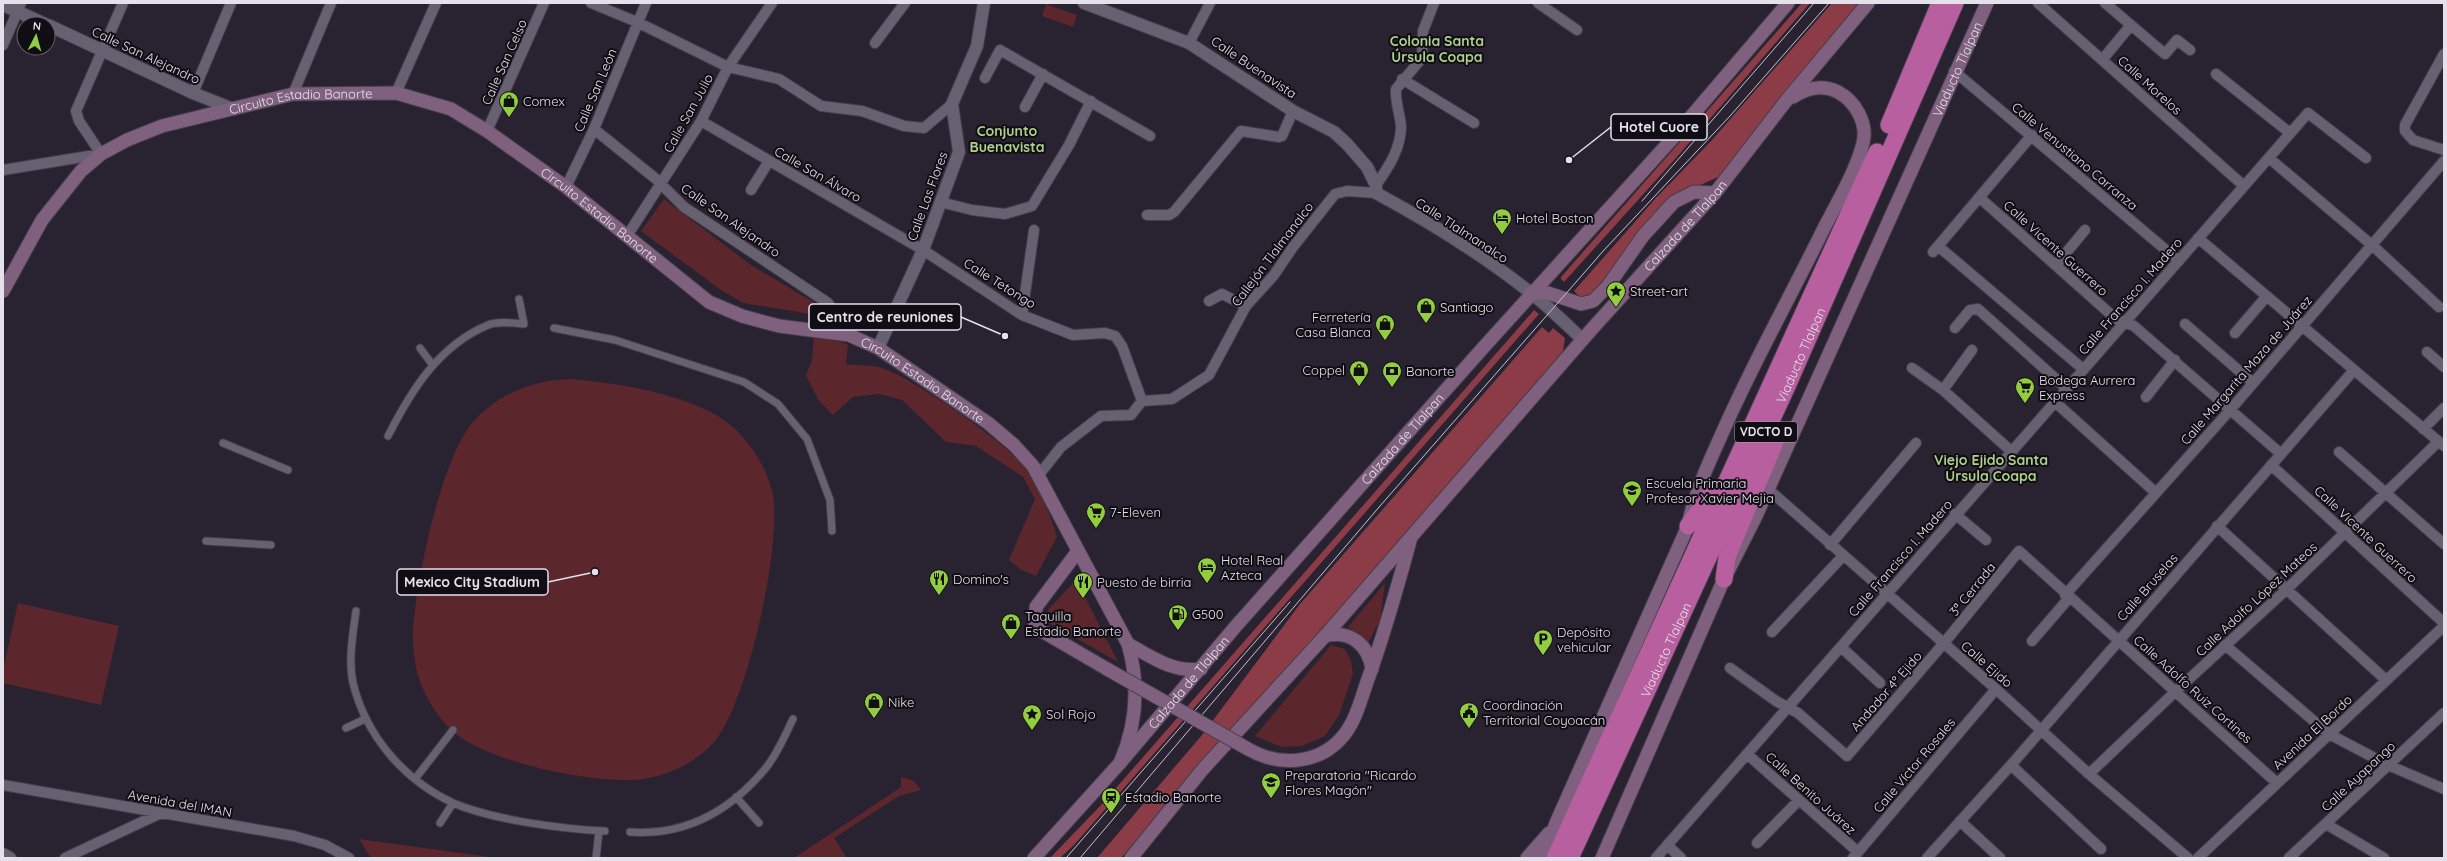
<svg xmlns="http://www.w3.org/2000/svg" width="2447" height="861" font-family="Quicksand,sans-serif">
<style>
.green{fill:#5c262d}
.forest{fill:#8b3c47}
.lines{fill:none;stroke-linecap:round;stroke-linejoin:round}
.pedestrian-casing{stroke:#443e4b;stroke-width:9}
.minor-casing{stroke:#443e4b;stroke-width:12}
.tertiary-casing{stroke:#443e4b;stroke-width:14}
.secondary-casing{stroke:#443e4b;stroke-width:15}
.motorway-casing{stroke:#443e4b;stroke-width:19}
.pedestrian{stroke:#676071;stroke-width:7}
.minor{stroke:#676071;stroke-width:10}
.tertiary{stroke:#676071;stroke-width:12}
.secondary{stroke:#7f607f;stroke-width:13}
.motorway{stroke:#b8609f;stroke-width:17}
.tram{stroke:#c6c2cd;stroke-width:1}
.secondary-bridge-casing{stroke:#443e4b;stroke-width:15;stroke-linecap:butt}
.secondary-bridge{stroke:#7f607f;stroke-width:13}
.labels{text-anchor:middle;stroke-width:4;stroke-linejoin:round;paint-order:stroke}
.shield{fill:#100d14;stroke:#a5a1aa;stroke-width:1}
.shield-label{font-size:12px;font-weight:bold;fill:#e5e1eb}
.street-label{font-size:13px;fill:#e5e1eb;stroke:#100d14}
.poi-label{font-size:13px;fill:#e5e1eb;stroke:#100d14;text-anchor:start}
.neighbourhood-label{font-size:14px;font-weight:bold;fill:#aed08a;stroke:#100d14}
.leader{fill:none;stroke:#e5e1eb;stroke-width:1.5}
.callout-dot{fill:#e5e1eb;stroke:#100d14;stroke-width:1.5}
.callout{fill:#100d14;stroke:#e5e1eb;stroke-width:1.5}
.callout-label{font-size:14px;text-anchor:middle;font-weight:bold;fill:#e5e1eb}
</style>
<rect width="100%" height="100%" fill="#282231"/>
<!-- green -->
<path class="green" d="M1046,4l31,11 -4,12 -31,-11z
M664,199l87,66 79,47 -1,5 -86,-14 -22,-13 -80,-59z
M814,336l34,8 -2,20c12,2 28,0 39,5 28,10 124,75 140,99 15,22 25,44 32,69l-21,39 -15,-6 -12,-10 26,-61 -12,-22 -47,-31 -30,-4 -44,-42 -23,-6 -26,3 -20,18 -14,-14 -13,-25 6,-16z
M571,379c48,4 127,16 163,49 18,17 32,39 38,63 12,49 -25,212 -57,250 -20,23 -51,37 -81,39 -46,2 -142,-17 -178,-46 -12,-10 -23,-24 -30,-39 -10,-18 -13,-39 -13,-59 1,-50 28,-176 59,-213 26,-29 60,-43 99,-44z
M1074,582l4,1 40,79 -69,-39 -3,-7 2,-6z
M1385,583l-5,37 -12,23 -20,-16z
M18,603l101,23 -18,79 -98,-22v-13z
M1331,645l14,4 6,12 2,13 -14,41 -14,21 -23,10 -21,1 -26,-11z
M901,777l13,4 7,9 -22,6 -65,42 13,20h-53l107,-71z
M359,839l138,19h-126z"/>
<!-- forest -->
<path class="forest" d="M1802,3h8l-134,155 -112,124 -3,-3v-2z
M1832,3h32l-146,174 -24,11 -98,106 -17,5 1,-2 -6,-6 81,-92 57,-59z
M1534,310l5,4 -465,531 -14,13h-10l52,-54z
M1542,327l7,6 4,-5 12,10 -2,13 -27,34 -415,473h-24l105,-123 98,-131z"/>
<g class="lines">
<!-- pedestrian casing -->
<g class="pedestrian-casing">
<path id="pedestrian" d="M554,328l61,12 129,42 34,22 29,35 23,61 2,31
M420,348l12,16
M388,436c23,-45 50,-90 100,-111 10,-4 25,-2 36,-1l-5,-25
M223,443l65,27
M206,541l65,4
M356,611c-3,22 -8,49 -3,72 13,53 51,97 100,120 40,17 109,26 152,28
M346,728l19,-9
M415,779l38,-49
M736,797l23,26
M440,823l13,-20
M630,832c55,4 100,-21 135,-63 12,-14 20,-34 28,-50
M596,858l3,-27"/>
</g>
<!-- minor casing -->
<g class="minor-casing">
<path id="minor" d="M591,3l46,19 91,45 51,12 42,27 41,5 42,15 20,2 28,-24
M1538,3l39,27
M2038,3l206,183
M2105,3l60,51 12,-14 13,10
M875,43l30,-40
M1189,43l21,-40
M3,45l18,-42
M2444,54l-39,71v6l8,9 31,10
M2102,60l29,-35
M1954,71l225,190
M2216,74l74,59
M985,78l15,-28 150,86
M1402,79l72,44
M193,93l38,-90
M396,93l40,-90
M293,94l38,-91
M1025,107l18,-33
M701,121l222,129 99,65 51,20 32,-2 10,3 7,10 20,55
M594,129l62,50 28,28 144,96 21,32
M487,131l57,-128
M2269,158l104,88 66,61
M3,170l98,-16 -22,-33 -3,-10 47,-108
M1376,185c12,-17 25,-36 25,-59 -1,-12 -6,-24 -5,-37l26,-31 1,-27 11,-28
M566,187l28,-58 52,-126
M751,190l18,-29
M1980,198l136,121 18,7 147,128
M940,202l32,8 33,4 27,-8 37,-61 22,-44
M1147,215h22l5,-3 67,-81 38,6 3,-1 11,-25
M627,236l74,-115 27,-54 44,-64
M2198,238l246,208
M1938,246l145,123
M1933,252l99,-117
M2056,265l29,-35
M1209,301l13,-7 24,12
M1022,315l12,-85
M2185,324l67,58
M1955,328l15,-18 8,-1 88,79
M2235,333l32,-37
M2427,352l17,15
M1912,368l31,22 68,61
M1943,390l29,-40
M2146,397l29,-37
M2055,402l100,90
M2423,429l21,-21
M2339,452l105,92
M2271,465l173,158
M1038,476l23,-29 40,-31 30,-1 11,-14 30,-2 37,-24 37,-69 28,-31 19,-28 42,-53 12,-3 29,2
M1768,489l228,200 93,85 99,84
M1955,514l31,26
M2217,526l169,154
M1830,545l86,-102
M2065,595l166,-186 213,-248
M1772,632l71,-76
M2032,641l37,-43
M2225,645l104,89 59,31 56,24
M1841,647l39,36
M1730,668l46,33 22,12 49,43 97,-113 75,-92 258,232
M1747,754l111,98
M2011,765l90,84
M2089,774l87,-83 111,-102 151,-147
M3,785l291,51 31,9 24,13
M1960,821l40,37
M2326,824l58,34
M1757,843l42,-43
M1667,845l14,13
M65,858l96,-45
M1656,858l652,-745 58,45
M1853,858l143,-169
M1927,858l84,-93 343,-395
M2198,858l246,-232
M2289,858l155,-145"/>
</g>
<!-- tertiary casing -->
<g class="tertiary-casing">
<path id="tertiary" d="M1084,3l105,40 104,68 41,21 13,12 20,23 9,18v8c54,29 107,62 155,100 18,14 35,31 52,47
M3,5l42,19
M48,25l145,68 40,16
M878,348l45,-98 36,-98 -7,-48 25,-58 7,-43
M3,854l7,4"/>
</g>
<!-- secondary casing -->
<g class="secondary-casing">
<g id="secondary">
<path id="s1" d="M3,291l39,-71 39,-49 20,-17 26,-14 35,-14 131,-32 103,-1 55,16 36,22 79,56 143,115 33,14 37,10 70,9 29,13 110,75 26,22 19,21 95,178c12,42 9,80 -8,119"/>
<path d="M1531,293h17l33,11 12,-3 15,-15 35,-50 31,-34 20,-10 21,1"/>
<path d="M1078,551l-42,56 -1,18 5,5 67,39"/>
<path d="M1325,636c25,-6 43,8 47,33"/>
<path d="M1128,644c24,13 45,29 73,25"/>
<path d="M1248,749c31,18 72,16 96,-14 12,-15 17,-36 23,-53 17,-47 30,-93 43,-141"/>
<path id="s2" d="M1034,858l86,-95 116,-137 246,-277 190,-210 116,-136"/>
<path id="s3" d="M1131,858l72,-89 122,-133 266,-306 124,-137 71,-92 82,-98"/>
<path d="M1527,858l22,-25"/>
<path d="M1543,858l13,-35 132,-297c6,-31 19,-59 32,-88 31,-72 70,-140 104,-210 13,-25 33,-59 39,-85 5,-20 -8,-42 -25,-51 -16,-8 -31,-4 -45,5"/>
<path id="s4" d="M1602,858l122,-279 32,-63 231,-513"/>
</g>
</g>
<!-- motorway casing -->
<g class="motorway-casing">
<g id="motorway">
<path d="M1889,125l51,-122"/>
<path d="M1688,526l15,-20 8,-17"/>
<path d="M1724,579l3,-22 50,-120"/>
<path d="M1555,858l322,-706"/>
<path id="s5" d="M1570,858l218,-474 167,-381"/>
</g>
</g>
<!-- pedestrian -->
<use href="#pedestrian" class="pedestrian"/>
<!-- minor -->
<use href="#minor" class="minor"/>
<!-- tertiary -->
<use href="#tertiary" class="tertiary"/>
<!-- secondary -->
<use href="#secondary" class="secondary"/>
<!-- motorway -->
<use href="#motorway" class="motorway"/>
<!-- tram -->
<path class="tram" d="M1642,201l172,-198
M1066,858l224,-256
M1080,858l300,-352 225,-257 125,-133 99,-113"/>
<!-- secondary-bridge casing -->
<g class="secondary-bridge-casing">
<path id="secondary-bridge" d="M1107,669l141,80"/>
</g>
<!-- secondary-bridge -->
<use href="#secondary-bridge" class="secondary-bridge"/>
</g>
<!-- icons -->
<defs>
<g id="shop-pin" transform="scale(1)"><path d="M0 17L-7.5 6A9.5 9.5 0 1 1 7.5 6Z" fill="#92cd3f" stroke="#100d14"/><path d="M-5-2.5h2.3a2.7 3.5 0 0 1 5.4 0H5L5.5 6h-11ZM-1.5-2.5h3a1.5 2.3 0 0 0-3 0Z" fill="#111"/></g>
<g id="hotel-pin" transform="scale(1)"><path d="M0 17L-7.5 6A9.5 9.5 0 1 1 7.5 6Z" fill="#92cd3f" stroke="#100d14"/><path d="M-6-4.5h1.5V1H6V5H4.5V3h-9V5H-6ZM-4 0a1.8 1.8 0 1 1 3.6 0ZM.5 0V-2.5h3Q6-2.5 6 0Z" fill="#111"/></g>
<g id="sight-pin" transform="scale(1)"><path d="M0 17L-7.5 6A9.5 9.5 0 1 1 7.5 6Z" fill="#92cd3f" stroke="#100d14"/><path d="M0-6L1.8-2.2L6-1.7L2.9 1.2L3.7 5.4L0 3.3L-3.7 5.4L-2.9 1.2L-6-1.7L-1.8-2.2Z" fill="#111"/></g>
<g id="bank-pin" transform="scale(1)"><path d="M0 17L-7.5 6A9.5 9.5 0 1 1 7.5 6Z" fill="#92cd3f" stroke="#100d14"/><path d="M-6-4H6V4H-6ZM0-2.3a2.3 2.3 0 1 0 0 4.6a2.3 2.3 0 1 0 0-4.6Z" fill="#111"/></g>
<g id="supermarket-pin" transform="scale(1)"><path d="M0 17L-7.5 6A9.5 9.5 0 1 1 7.5 6Z" fill="#92cd3f" stroke="#100d14"/><path d="M-6-5.5h2.5l.6 2H6L4.5 2H-2.5L-4.4-4H-6ZM-1.5 3.2a1.3 1.3 0 1 0 .1 0ZM3 3.2a1.3 1.3 0 1 0 .1 0Z" fill="#111"/></g>
<g id="school-pin" transform="scale(1)"><path d="M0 17L-7.5 6A9.5 9.5 0 1 1 7.5 6Z" fill="#92cd3f" stroke="#100d14"/><path d="M0-5L7-2L0 1L-7-2ZM-4 1L0 2.5L4 1V4Q0 6-4 4Z" fill="#111"/></g>
<g id="restaurant-pin" transform="scale(1)"><path d="M0 17L-7.5 6A9.5 9.5 0 1 1 7.5 6Z" fill="#92cd3f" stroke="#100d14"/><path d="M-5-6h1v4h1v-4h1v4h1v-4h1v5L-1.5 .5V6h-2V.5L-5-1ZM5-6V6H3V1.5H1.5Q1.5-4 5-6Z" fill="#111"/></g>
<g id="fuel-pin" transform="scale(1)"><path d="M0 17L-7.5 6A9.5 9.5 0 1 1 7.5 6Z" fill="#92cd3f" stroke="#100d14"/><path d="M-5.5-6h7V0h2V4h1.3V-2.5L3-4.5l.8-.8L6-3V5H2.5V1h-1V6h-7ZM-4.2-4.7v3.2H.2V-4.7Z" fill="#111"/></g>
<g id="parking-pin" transform="scale(1)"><path d="M0 17L-7.5 6A9.5 9.5 0 1 1 7.5 6Z" fill="#92cd3f" stroke="#100d14"/><path d="M-3.5-5.5H1a3.5 3.5 0 0 1 0 7H-1V5.5H-3.5ZM-1-3.4V-.6H.8a1.4 1.4 0 0 0 0-2.8Z" fill="#111"/></g>
<g id="civic-pin" transform="scale(1)"><path d="M0 17L-7.5 6A9.5 9.5 0 1 1 7.5 6Z" fill="#92cd3f" stroke="#100d14"/><path d="M-.6-6.5H3V-4.5H.6V-3L4-1V1h2V6H-6V1h2V-1L-.6-3ZM-1.2 2.5V6h2.4V2.5Z" fill="#111"/></g>
<g id="station-pin" transform="scale(1)"><path d="M0 17L-7.5 6A9.5 9.5 0 1 1 7.5 6Z" fill="#92cd3f" stroke="#100d14"/><path d="M-3-6H3Q5-6 5-4V2Q5 4 3 4L4.5 6H3L1.5 4h-3L-3 6H-4.5L-3 4Q-5 4-5 2V-4Q-5-6-3-6ZM-3.5-4v3h7v-3ZM-3.5 1v1.5H-2V1ZM2 1v1.5H3.5V1Z" fill="#111"/></g>
</defs>
<g fill-rule="evenodd">
<use href="#shop-pin" x="509" y="101"/>
<use href="#hotel-pin" x="1502" y="218"/>
<use href="#sight-pin" x="1616" y="291"/>
<use href="#shop-pin" x="1426" y="307"/>
<use href="#shop-pin" x="1385" y="324"/>
<use href="#shop-pin" x="1359" y="370"/>
<use href="#bank-pin" x="1392" y="371"/>
<use href="#supermarket-pin" x="2025" y="387"/>
<use href="#school-pin" x="1632" y="490"/>
<use href="#supermarket-pin" x="1096" y="512"/>
<use href="#hotel-pin" x="1207" y="567"/>
<use href="#restaurant-pin" x="939" y="579"/>
<use href="#restaurant-pin" x="1083" y="582"/>
<use href="#fuel-pin" x="1178" y="614"/>
<use href="#shop-pin" x="1011" y="623"/>
<use href="#parking-pin" x="1543" y="639"/>
<use href="#shop-pin" x="874" y="702"/>
<use href="#civic-pin" x="1469" y="712"/>
<use href="#sight-pin" x="1032" y="714"/>
<use href="#school-pin" x="1271" y="782"/>
<use href="#station-pin" x="1111" y="797"/>
</g>
<g class="labels">
<!-- shield labels -->
<rect class="shield" x="1735" y="422" width="62" height="20" rx="3"/>
<g class="shield-label">
<text x="1766" y="436">VDCTO D</text>
</g>
<!-- street labels -->
<g class="street-label">
<text transform="translate(146 55) rotate(25)" y="5">Calle San Alejandro</text>
<text transform="translate(504 62) rotate(-66)" y="5">Calle San Celso</text>
<text transform="translate(1254 67) rotate(34)" y="5">Calle Buenavista</text>
<text dy="5" stroke="none"><textPath href="#s4" startOffset="865">Viaducto Tlalpan</textPath></text>
<text transform="translate(2150 85) rotate(42)" y="5">Calle Morelos</text>
<text transform="translate(595 90) rotate(-67)" y="5">Calle San León</text>
<text dy="5" stroke="none"><textPath href="#s1" startOffset="379">Circuito Estadio Banorte</textPath></text>
<text transform="translate(688 113) rotate(-61)" y="5">Calle San Julio</text>
<text transform="translate(2075 156) rotate(40)" y="5">Calle Venustiano Carranza</text>
<text transform="translate(818 174) rotate(30)" y="5">Calle San Álvaro</text>
<text transform="translate(927 196) rotate(-70)" y="5">Calle Las Flores</text>
<text dy="5" stroke="none"><textPath href="#s1" startOffset="715">Circuito Estadio Banorte</textPath></text>
<text transform="translate(731 220) rotate(35)" y="5">Calle San Alejandro</text>
<text dy="5" stroke="none"><textPath href="#s3" startOffset="841">Calzada de Tlalpan</textPath></text>
<text transform="translate(1462 230) rotate(33)" y="5">Calle Tlalmanalco</text>
<text transform="translate(2056 248) rotate(42)" y="5">Calle Vicente Guerrero</text>
<text transform="translate(1272 254) rotate(-53)" y="5">Callejón Tlalmanalco</text>
<text transform="translate(1000 283) rotate(32)" y="5">Calle Tetongo</text>
<text transform="translate(2130 296) rotate(-49)" y="5">Calle Francisco I. Madero</text>
<text dy="5" stroke="none"><textPath href="#s5" startOffset="553">Viaducto Tlalpan</textPath></text>
<text transform="translate(2246 370) rotate(-49)" y="5">Calle Margarita Maza de Juárez</text>
<text dy="5" stroke="none"><textPath href="#s1" startOffset="1086">Circuito Estadio Banorte</textPath></text>
<text dy="5" stroke="none"><textPath href="#s2" startOffset="558">Calzada de Tlalpan</textPath></text>
<text transform="translate(2366 534) rotate(43)" y="5">Calle Vicente Guerrero</text>
<text transform="translate(1900 558) rotate(-49)" y="5">Calle Francisco I. Madero</text>
<text transform="translate(2147 587) rotate(-49)" y="5">Calle Bruselas</text>
<text transform="translate(1972 589) rotate(-51)" y="5">3ª Cerrada</text>
<text transform="translate(2256 599) rotate(-43)" y="5">Calle Adolfo López Mateos</text>
<text dy="5" stroke="none"><textPath href="#s5" startOffset="229">Viaducto Tlalpan</textPath></text>
<text transform="translate(1987 664) rotate(41)" y="5">Calle Ejido</text>
<text dy="5" stroke="none"><textPath href="#s2" startOffset="234">Calzada de Tlalpan</textPath></text>
<text transform="translate(2193 689) rotate(42)" y="5">Calle Adolfo Ruiz Cortines</text>
<text transform="translate(1886 691) rotate(-49)" y="5">Andador 4º Ejido</text>
<text transform="translate(2312 732) rotate(-43)" y="5">Avenida El Bordo</text>
<text transform="translate(1914 765) rotate(-50)" y="5">Calle Víctor Rosales</text>
<text transform="translate(2358 776) rotate(-43)" y="5">Calle Ayapango</text>
<text transform="translate(1811 793) rotate(42)" y="5">Calle Benito Juárez</text>
<text transform="translate(180 803) rotate(10)" y="5">Avenida del IMAN</text>
</g>
<!-- poi labels -->
<g class="poi-label">
<text x="523" y="106">Comex</text>
<text x="1516" y="223">Hotel Boston</text>
<text x="1630" y="296">Street-art</text>
<text x="1440" y="312">Santiago</text>
<text x="1371" y="322" text-anchor="end">Ferretería<tspan x="1371" dy="15">Casa Blanca</tspan></text>
<text x="1345" y="375" text-anchor="end">Coppel</text>
<text x="1406" y="376">Banorte</text>
<text x="2039" y="385">Bodega Aurrera<tspan x="2039" dy="15">Express</tspan></text>
<text x="1646" y="488">Escuela Primaria<tspan x="1646" dy="15">Profesor Xavier Mejia</tspan></text>
<text x="1110" y="517">7-Eleven</text>
<text x="1221" y="565">Hotel Real<tspan x="1221" dy="15">Azteca</tspan></text>
<text x="953" y="584">Domino's</text>
<text x="1097" y="587">Puesto de birria</text>
<text x="1192" y="619">G500</text>
<text x="1025" y="621">Taquilla<tspan x="1025" dy="15">Estadio Banorte</tspan></text>
<text x="1557" y="637">Depósito<tspan x="1557" dy="15">vehicular</tspan></text>
<text x="888" y="707">Nike</text>
<text x="1483" y="710">Coordinación<tspan x="1483" dy="15">Territorial Coyoacán</tspan></text>
<text x="1046" y="719">Sol Rojo</text>
<text x="1285" y="780">Preparatoria "Ricardo<tspan x="1285" dy="15">Flores Magón"</tspan></text>
<text x="1125" y="802">Estadio Banorte</text>
</g>
<!-- neighbourhood labels -->
<g class="neighbourhood-label">
<text x="1437" y="46">Colonia Santa<tspan x="1437" dy="16">Úrsula Coapa</tspan></text>
<text x="1007" y="136">Conjunto<tspan x="1007" dy="16">Buenavista</tspan></text>
<text x="1991" y="465">Viejo Ejido Santa<tspan x="1991" dy="16">Úrsula Coapa</tspan></text>
</g>
</g>
<!-- callouts -->
<path class="leader" d="M1569 160L1611 127M1005 336L961 317M595 572L548 582"/>
<g class="callout-dot">
<circle cx="1569" cy="160" r="4"/>
<circle cx="1005" cy="336" r="4"/>
<circle cx="595" cy="572" r="4"/>
</g>
<g class="callout">
<rect x="1611" y="114" width="96" height="26" rx="4"/>
<rect x="809" y="304" width="152" height="26" rx="4"/>
<rect x="397" y="569" width="151" height="26" rx="4"/>
</g>
<g class="callout-label">
<text x="1659" y="132">Hotel Cuore</text>
<text x="885" y="322">Centro de reuniones</text>
<text x="472" y="587">Mexico City Stadium</text>
</g>
<!-- border -->
<rect width="2447" height="861" fill="none" stroke="#e5e1eb" stroke-width="8"/>
<!-- north arrow -->
<g transform="translate(36 36) rotate(6)"><circle r="19" fill="#100d14" stroke="#65626a"/>
<path d="M0-3L7 15L0 10L-7 15Z" fill="#92cd3f"/>
<text y="-6" font-size="11" font-weight="bold" text-anchor="middle" fill="#e5e1eb">N</text>
</g>
</svg>
